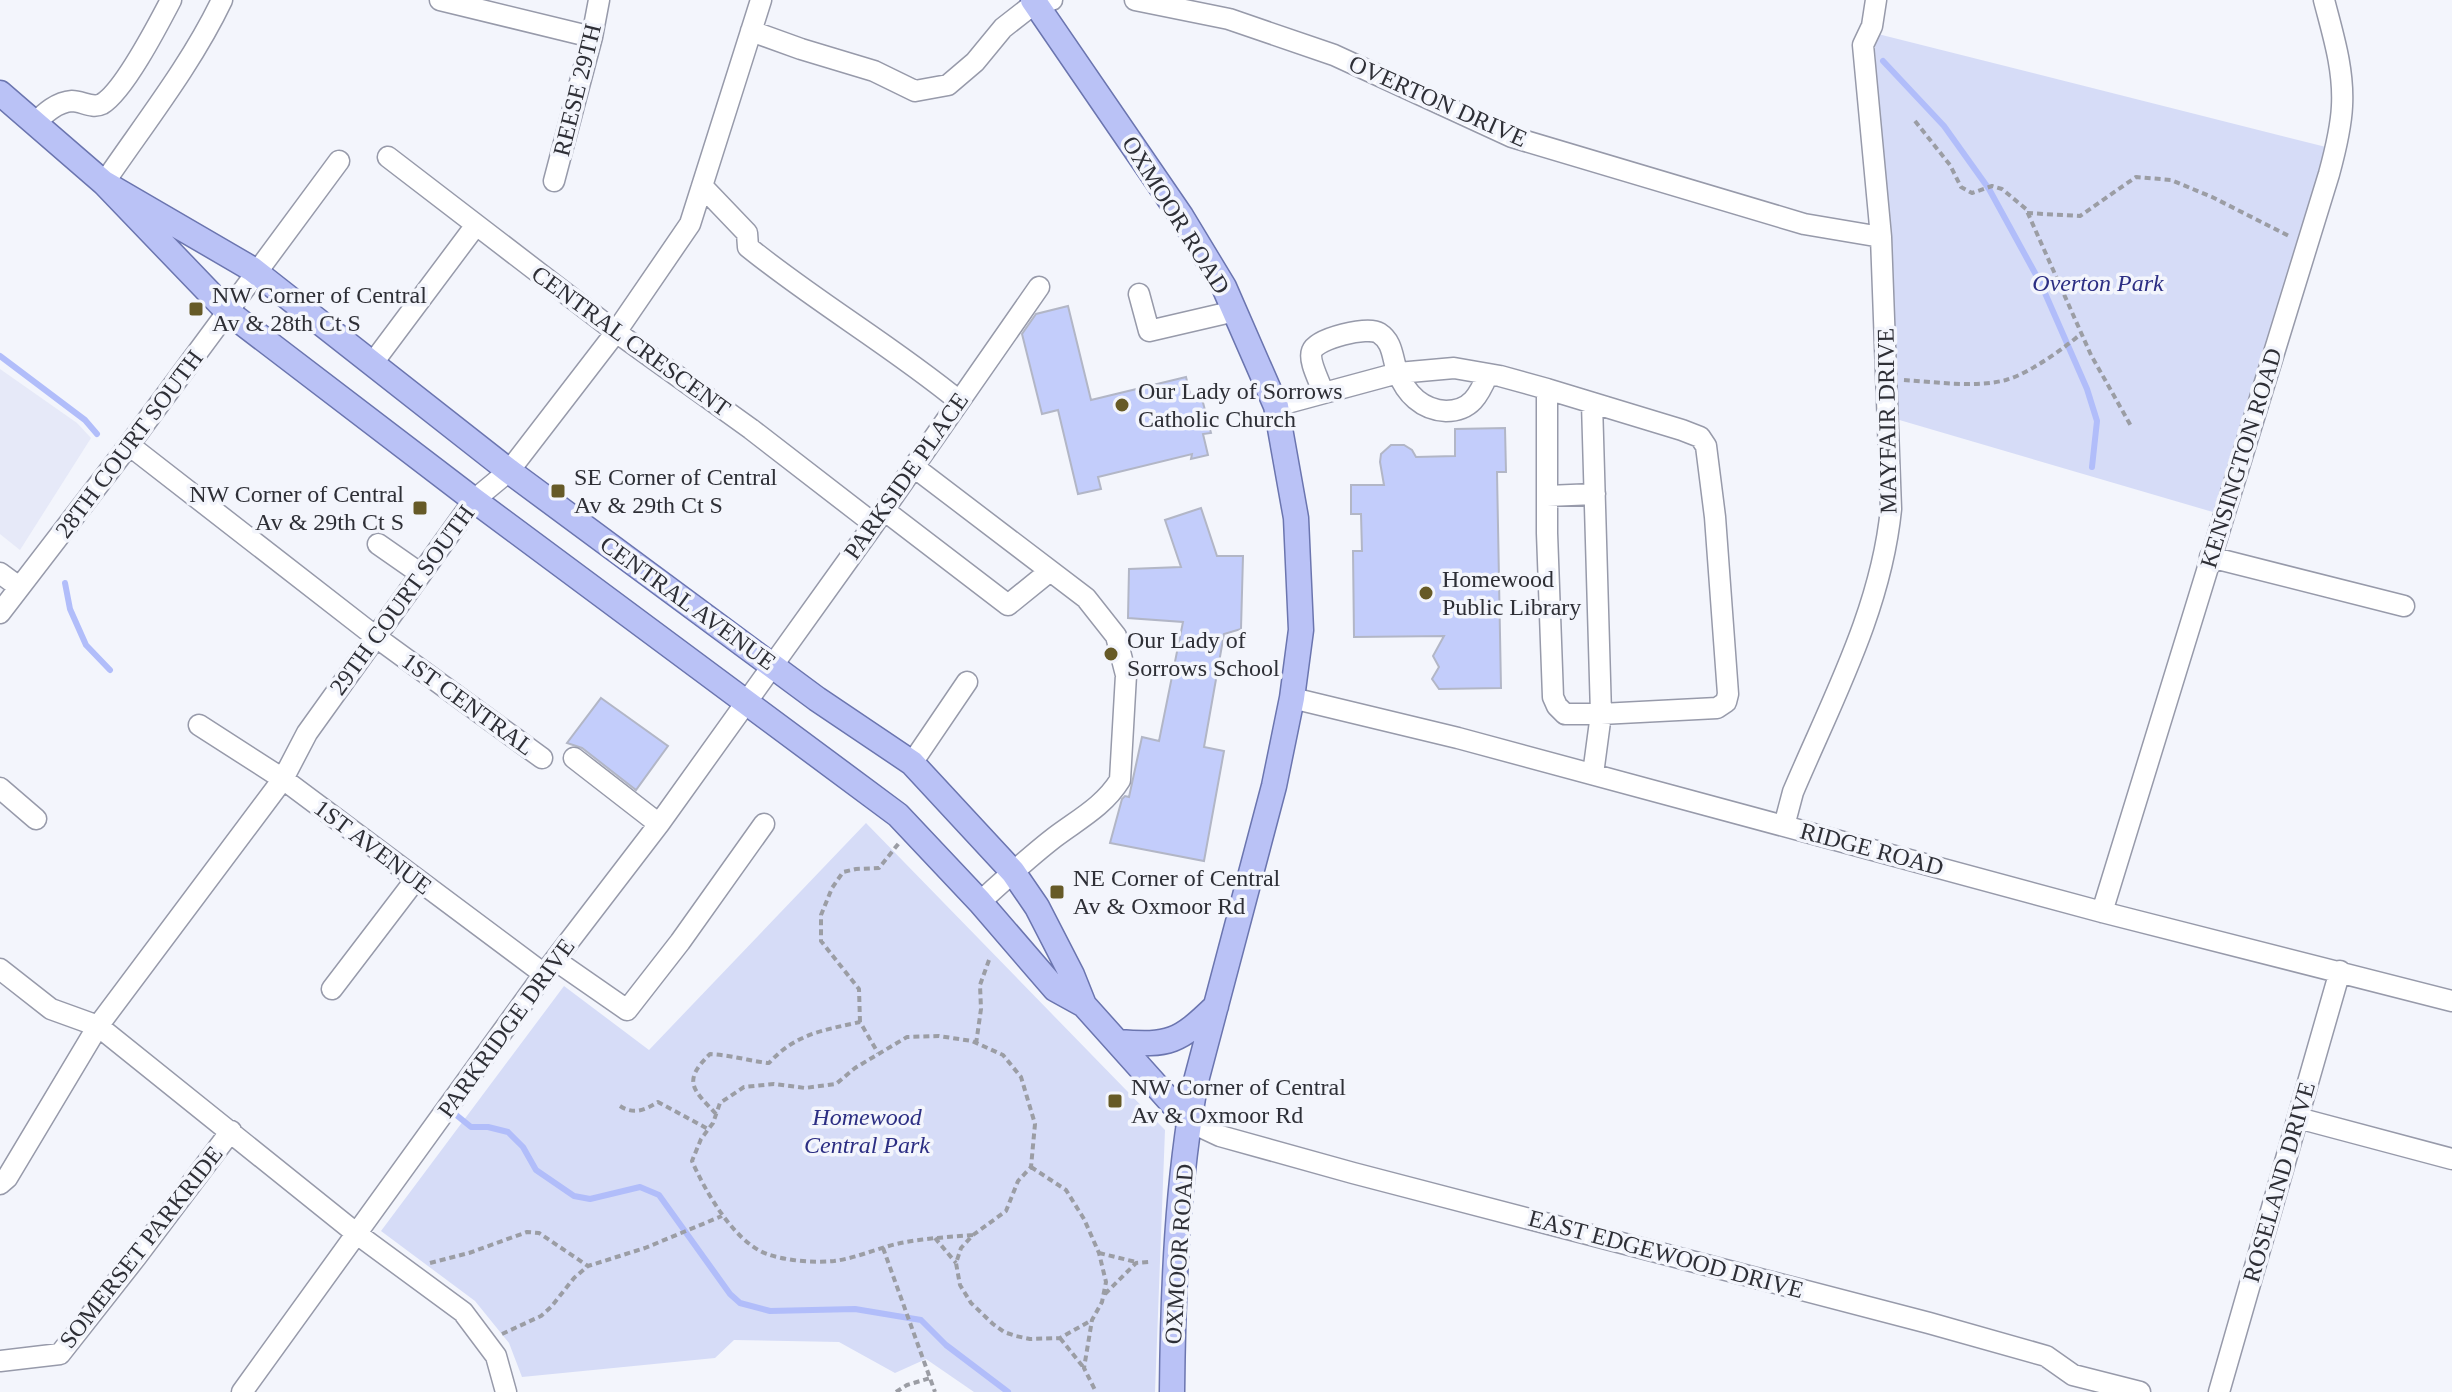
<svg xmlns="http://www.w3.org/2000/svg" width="2452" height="1392" font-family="Georgia,serif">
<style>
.built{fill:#e6e9f8}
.green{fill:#d6dcf7}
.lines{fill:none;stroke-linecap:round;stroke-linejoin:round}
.stream{stroke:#b1bdfa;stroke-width:6}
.building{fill:#c3cdfb;stroke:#b2b6c6;stroke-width:2}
.minor-casing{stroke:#979aaa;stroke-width:23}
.major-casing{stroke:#6b75af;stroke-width:27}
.path{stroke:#9b9da4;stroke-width:4;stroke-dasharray:6 4;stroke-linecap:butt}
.minor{stroke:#fff;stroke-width:20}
.major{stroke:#bac2f6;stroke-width:24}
.poi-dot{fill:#665a27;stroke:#f3f5fc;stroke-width:3}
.labels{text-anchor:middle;stroke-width:7;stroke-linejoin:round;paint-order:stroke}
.street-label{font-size:24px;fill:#2e2f36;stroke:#f3f5fc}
.park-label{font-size:24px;font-style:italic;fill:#2c2e83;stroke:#f3f5fc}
.poi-label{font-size:24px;fill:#2e2f36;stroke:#f3f5fc;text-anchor:start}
</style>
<rect width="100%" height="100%" fill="#f3f5fc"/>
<!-- built -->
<path class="built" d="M0,369l77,54 14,15 -71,112 -20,-16z"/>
<!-- green -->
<path class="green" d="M1874,33l452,114 -103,368 -327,-96z
M866,823l299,307 -10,262h-181l-48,-33 -31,14 -56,-31 -105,-2 -19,18 -193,19 -13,-34 -34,-42 -94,-70 183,-245 85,64z"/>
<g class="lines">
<!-- stream -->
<path class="stream" d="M1883,61l61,65 45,63 52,95 46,105 10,32 -5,46
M0,356l85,64 12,14
M65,583l5,26 16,36 24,25
M455,1114l16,13h17l20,5 15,15 13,23 38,26 16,3 50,-12 19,8 71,99 10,9 30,8 85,-2 66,11 25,25 62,47"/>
</g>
<!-- building -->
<path class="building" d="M1068,306l23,94 95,-23 5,21 10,-3 10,38 -8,1 5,21 -17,4 1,-5 -94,23 3,12 -23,5 -20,-84 -16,4 -20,-80 14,-20z
M1505,428l1,44h-9l4,216 -62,1 -7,-10 7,-12 -6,-11 11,-20 -90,1 -1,-86h9l-1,-37h-10v-29h33l-4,-23 1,-8 10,-9h13l8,5 4,7 39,-1v-27z
M1201,508l16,48h26l-2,73 -17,5 -20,113 20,4 -20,110 -94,-18 12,-44 3,-3 4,1 13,-60 17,4 24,-119 -55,-4 1,-49 52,-2 -16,-47z
M601,698l67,48 -32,44 -54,-42 -15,-5z"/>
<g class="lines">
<!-- minor casing -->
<g class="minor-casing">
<path id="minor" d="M440,0l152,37
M1135,0l94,19 105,36 178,82 292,87 77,13
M751,31l50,18 73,22 41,20 33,-6 27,-23 28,-34 32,-25 17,-3
M35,123c10,-10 22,-21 37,-22 10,0 20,8 30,3 22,-13 57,-81 69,-104
M388,157l228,175 135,97 123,95
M554,181l38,-144 7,-37
M104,183c40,-59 87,-118 118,-183
M702,186l45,47 1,14c68,55 144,99 211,154
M1139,294l10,37 86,-20
M372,364l104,-139
M1323,392c-3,-10 -15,-31 -11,-41 5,-13 56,-25 67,-18 14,9 13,24 18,38 9,23 25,39 49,40 25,0 33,-16 42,-37
M1592,403l9,311 116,-6 9,-6 2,-8 -13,-177 -9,-71 -6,-9 -18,-7 -135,-41v144l6,164 4,9 8,8h36l-8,60
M1276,406l122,-33 56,-5 46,8 47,13
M129,445l247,192 166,121
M914,467l172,131 30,38 10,39 -6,105c-16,26 -41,39 -65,57 -26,20 -51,43 -75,65
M1547,496l48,-2
M884,510l124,95 42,-34
M378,544l43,30
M2210,557l194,49
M0,573l19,14
M0,613l129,-168 210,-284
M1292,698l166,40 644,174 350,89
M199,725l84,54 261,195
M574,758l85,66
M912,763l55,-81
M0,788l36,31
M1784,826l9,-34c39,-92 88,-182 98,-283l-10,-272 -18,-192 9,-19 4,-26
M2102,912l227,-738c6,-22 12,-45 13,-68 2,-37 -9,-71 -18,-106
M555,960l72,50 53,-68 84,-118
M0,969l51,40 47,17 259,208 106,78 33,44 10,36
M332,989l84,-110
M2298,1118l154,41
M1188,1121l32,15 133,37 576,150 117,33 27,19 67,17
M0,1184l7,-6 91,-152 185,-247 24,-46 167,-233 35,-29 107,-139 74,-108 71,-224
M0,1361l60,-7 77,-98 94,-125
M242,1392l302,-418 115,-150 215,-300 165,-237
M2219,1392l121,-421"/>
</g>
<!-- major casing -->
<g class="major-casing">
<path id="major" d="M1033,0l148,216 43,71 52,119 20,112 5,112 -9,68 -18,88 -78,295c-19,102 -23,208 -24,311
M0,93l104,90 124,129 246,188 424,315 82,87 75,87 29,16
M104,183l148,86 257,202 308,228 95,64 101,109 24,35 35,68 12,30 104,116
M1118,1042c52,4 61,0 98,-36"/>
</g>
<!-- path -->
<path class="path" d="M1915,121l35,44 11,22 11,6 20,-7 10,3 24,20 65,146 40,71
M2027,213l53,3 56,-39 35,3 41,17 79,40
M1904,380c32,2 71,8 102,0 24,-7 57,-31 76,-47
M860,1022l-1,-33 -38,-48v-26l11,-27 11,-16 13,-3 23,-1 20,-25
M976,1044l5,-35 -1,-24 9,-25
M620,1106c14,9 25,4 38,-4l50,27
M716,1114c-22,-24 -35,-32 -6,-60 21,1 39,7 59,9 26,-29 55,-33 91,-41l18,31
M1031,1167l35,23 18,29 15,34 7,29 -4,20 -10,18 -8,48 12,24
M973,1235c-23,2 -45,3 -67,7 -24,4 -48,16 -72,19 -20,2 -47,0 -67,-7 -33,-12 -62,-63 -75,-93l9,-22 12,-16 7,-20 24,-16 30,-3 31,4 31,-4 19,-16 52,-31 32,-1 33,5 31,14 18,22 14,47 -4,43 -13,14 -12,30 -33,24 -12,13 -5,15 4,22 11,18 22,21 11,8 12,4 14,3 30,-1 32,-18
M935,1238l21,25
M883,1248l52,144
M1099,1253l37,9
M430,1263l39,-10 58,-21 12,1 49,33
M1105,1294l31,-31 13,-1
M502,1334l39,-18 10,-9 23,-29 14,-12 57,-18 77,-32
M1060,1338l24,30
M896,1392l11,-7 23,-7"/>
<!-- minor -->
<use href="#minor" class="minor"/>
<!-- major -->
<use href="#major" class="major"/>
</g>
<!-- markers -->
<g class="poi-dot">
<rect x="188" y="301" width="16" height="16" rx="4"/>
<circle cx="1122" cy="405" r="8"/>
<rect x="550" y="483" width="16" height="16" rx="4"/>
<rect x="412" y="500" width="16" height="16" rx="4"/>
<circle cx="1426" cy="593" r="8"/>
<circle cx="1111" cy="654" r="8"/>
<rect x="1049" y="884" width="16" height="16" rx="4"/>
<rect x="1107" y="1093" width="16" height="16" rx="4"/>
</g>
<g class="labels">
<!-- street labels -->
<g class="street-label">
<text transform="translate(577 90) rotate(-76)" y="8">REESE 29TH</text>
<text transform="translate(1438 101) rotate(24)" y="8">OVERTON DRIVE</text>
<text transform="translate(1176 215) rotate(58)" y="8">OXMOOR ROAD</text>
<text transform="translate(631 341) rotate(36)" y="8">CENTRAL CRESCENT</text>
<text transform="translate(1887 421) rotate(-91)" y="8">MAYFAIR DRIVE</text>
<text transform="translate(129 444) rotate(-53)" y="8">28TH COURT SOUTH</text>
<text transform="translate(2241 458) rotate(-73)" y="8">KENSINGTON ROAD</text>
<text transform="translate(906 476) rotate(-55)" y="8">PARKSIDE PLACE</text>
<text transform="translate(402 600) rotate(-54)" y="8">29TH COURT SOUTH</text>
<text transform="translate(688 603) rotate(36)" y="8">CENTRAL AVENUE</text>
<text transform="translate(468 704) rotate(36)" y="8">1ST CENTRAL</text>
<text transform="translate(373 847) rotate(37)" y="8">1ST AVENUE</text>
<text transform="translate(1872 849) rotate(15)" y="8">RIDGE ROAD</text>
<text transform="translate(506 1028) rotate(-54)" y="8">PARKRIDGE DRIVE</text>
<text transform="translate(2279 1182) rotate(-74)" y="8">ROSELAND DRIVE</text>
<text transform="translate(141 1247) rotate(-52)" y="8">SOMERSET PARKRIDE</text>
<text transform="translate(1179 1254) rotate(-86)" y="8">OXMOOR ROAD</text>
<text transform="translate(1666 1254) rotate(15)" y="8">EAST EDGEWOOD DRIVE</text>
</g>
<!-- park labels -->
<g class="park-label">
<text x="2098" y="291">Overton Park</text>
<text x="867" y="1125">Homewood<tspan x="867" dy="28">Central Park</tspan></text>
</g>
<!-- poi labels -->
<g class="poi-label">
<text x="212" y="303">NW Corner of Central<tspan x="212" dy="28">Av &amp; 28th Ct S</tspan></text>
<text x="1138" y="399">Our Lady of Sorrows<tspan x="1138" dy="28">Catholic Church</tspan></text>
<text x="574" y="485">SE Corner of Central<tspan x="574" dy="28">Av &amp; 29th Ct S</tspan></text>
<text x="404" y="502" text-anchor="end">NW Corner of Central<tspan x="404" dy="28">Av &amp; 29th Ct S</tspan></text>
<text x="1442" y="587">Homewood<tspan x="1442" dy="28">Public Library</tspan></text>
<text x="1127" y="648">Our Lady of<tspan x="1127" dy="28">Sorrows School</tspan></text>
<text x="1073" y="886">NE Corner of Central<tspan x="1073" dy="28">Av &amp; Oxmoor Rd</tspan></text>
<text x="1131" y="1095">NW Corner of Central<tspan x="1131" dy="28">Av &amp; Oxmoor Rd</tspan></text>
</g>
</g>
</svg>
